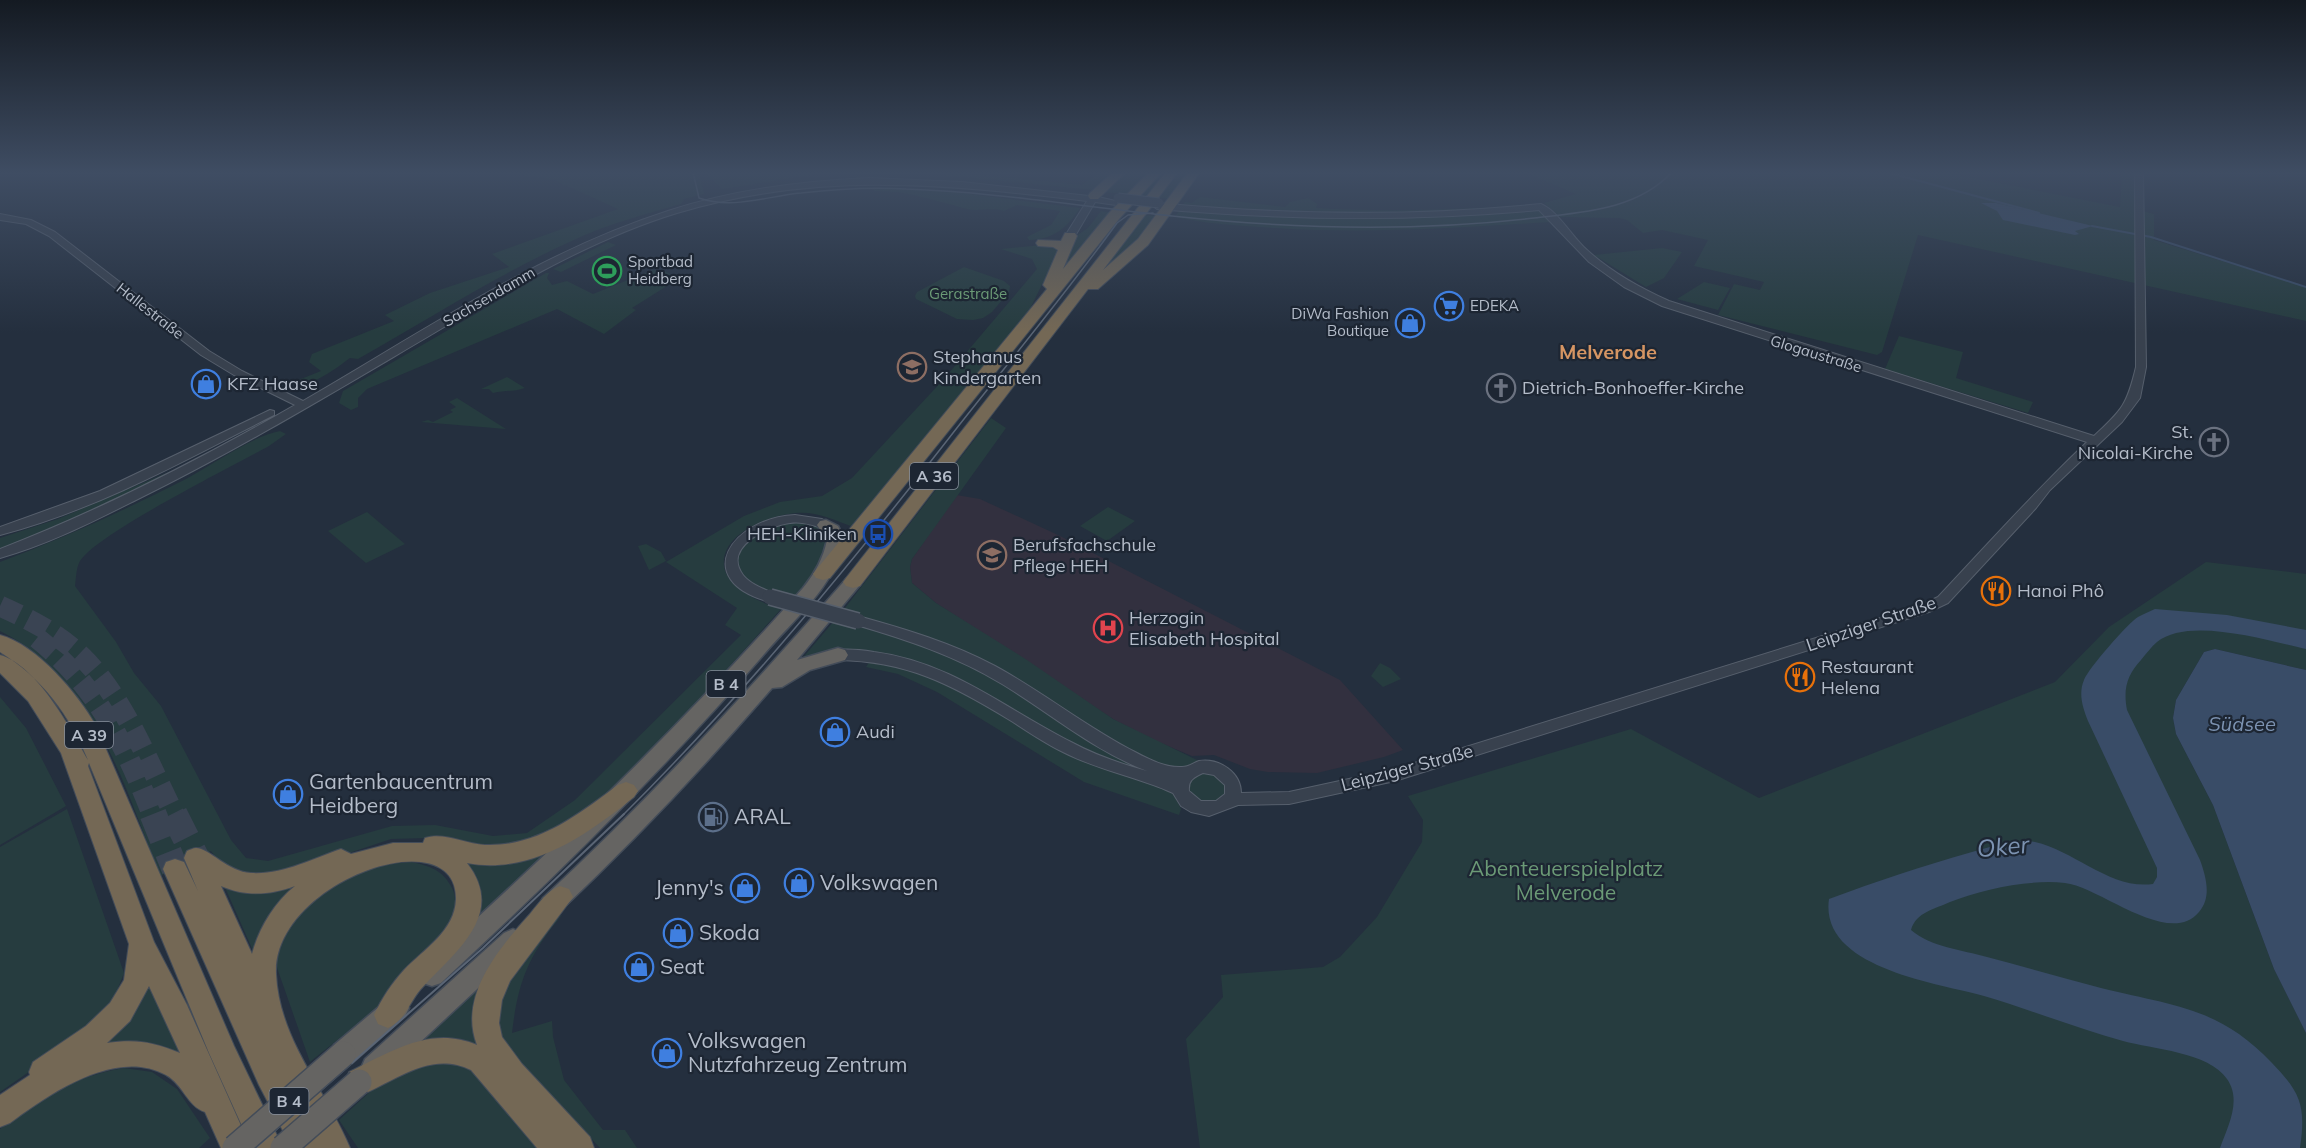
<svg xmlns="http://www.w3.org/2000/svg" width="2306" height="1148" font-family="Mulish,sans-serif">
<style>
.medical{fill:#32303f}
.green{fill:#263c3f}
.water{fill:#394c67}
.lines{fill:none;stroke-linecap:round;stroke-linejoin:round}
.stream{stroke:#394c67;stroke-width:2}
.motorway-tunnel-far1{stroke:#3a4453;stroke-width:21;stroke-dasharray:21 10;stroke-linecap:butt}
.motorway-tunnel{stroke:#3a4453;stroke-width:27;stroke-dasharray:27 14;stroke-linecap:butt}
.tertiary-casing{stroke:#565f6c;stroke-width:2}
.trunk-casing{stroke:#434c59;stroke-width:3}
.motorway-casing{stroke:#434c59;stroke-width:2}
.tertiary{fill:#38414e;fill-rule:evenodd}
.trunk{fill:#656462;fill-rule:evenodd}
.motorway{fill:#746855;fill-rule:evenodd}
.tram-far1{stroke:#5a6575;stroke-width:1.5}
.tram{stroke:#5a6575;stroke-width:2}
.tertiary-bridge-far1-casing{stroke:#565f6c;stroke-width:11;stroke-linecap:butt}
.tertiary-bridge-casing{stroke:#565f6c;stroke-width:18;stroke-linecap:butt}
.trunk-bridge-casing{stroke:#434c59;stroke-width:28;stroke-linecap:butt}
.tertiary-bridge-far1{stroke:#38414e;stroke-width:9}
.tertiary-bridge{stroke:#38414e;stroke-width:15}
.trunk-bridge{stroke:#656462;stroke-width:25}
.labels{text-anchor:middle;stroke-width:4.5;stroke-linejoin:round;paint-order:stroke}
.far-poi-label{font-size:15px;fill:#b4bcc9;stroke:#1d2633;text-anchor:start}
.far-park-label{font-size:15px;fill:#6b9a76;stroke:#1d2633}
.far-street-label{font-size:15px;fill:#b4bcc9;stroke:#1d2633}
.shield{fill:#1d2633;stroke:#878f9c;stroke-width:1.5}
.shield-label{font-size:16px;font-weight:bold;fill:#b4bcc9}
.poi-label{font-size:18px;fill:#b4bcc9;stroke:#1d2633;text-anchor:start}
.street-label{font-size:18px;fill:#b4bcc9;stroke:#1d2633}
.far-district-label{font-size:20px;font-weight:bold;fill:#d59563;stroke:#1d2633}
.water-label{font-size:20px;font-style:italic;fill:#7c92b1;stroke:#1d2633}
.near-poi-label{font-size:21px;fill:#b4bcc9;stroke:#1d2633;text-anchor:start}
.near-park-label{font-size:21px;fill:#6b9a76;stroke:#1d2633}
.near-water-label{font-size:24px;font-style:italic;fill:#7c92b1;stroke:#1d2633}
</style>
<rect width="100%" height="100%" fill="#242f3e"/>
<!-- medical -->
<path class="medical" d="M956,495l24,4 78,36 282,145 63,70 -19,7 -67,16 -49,-1 -18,-3 -36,-14 -22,1 -41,-17 -38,-20 -177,-116 -24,-20 -2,-16 2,-8z"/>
<!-- green -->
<path class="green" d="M516,172h183l5,22 -20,5 -3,5c-28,8 -57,16 -84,26 -83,34 -161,85 -239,129l-8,-1c-18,13 -43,34 -67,24l4,-1 4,2 30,-12 -12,-9 3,-8 82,-33 -9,-6 45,-22 79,-26 -17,-13 126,-45 -66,-30 -40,-5z
M705,172h126l-109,17z
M869,172h80l133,13 18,-13h15l-22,18 -149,-15z
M1125,172h66l-18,27 -69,-7z
M1524,172h418l178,35 2,-35h16v38l16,4v26l152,47v34l-388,-86 -36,117 -5,3 -159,-40 16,-31 26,6 4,-8 -70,-16 14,-26 -46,-10 -19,3 -16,-13 -8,-2 -59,-1 -16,-14 32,-9z
M873,188l73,3 134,17c-13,20 -26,31 -51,32l-2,-3 24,-12 9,-14 -43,-6 -13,6c-13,-4 -25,1 -37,-2 -31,-8 -61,-19 -93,-18z
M1200,197l85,10 5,-5 18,-4 9,6 -1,4c70,4 139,2 209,-3h6l20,17c-93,6 -184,12 -276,6 -34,-2 -67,-4 -100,-11l10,-15 7,1z
M1101,211l10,2 -45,55h-6l13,-30 15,-10z
M1144,215l16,1 -22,27 -37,29z
M608,242l8,3 -55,27 -8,-3z
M1053,244l5,8 -28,57 -177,218c-18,-7 -38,-16 -57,-14 -26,2 -76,21 -72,53 3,23 38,37 57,43l-106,118 -83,81 -74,39 -60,-3 -32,-6 -35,1 -102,34 -44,3 -23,-11 -11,-14 -51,25c-36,-91 -65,-198 -160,-245v-69c64,-24 125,-52 186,-83 26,-14 66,-43 94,-48l6,3 -17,12c-32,18 -179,91 -190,117 -3,7 -3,16 -4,23l41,56 18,31 27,33 70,134 15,18 22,3 124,-35 43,-1 58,11 34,-3 48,-33 166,-165 -16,-10 12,-17 -71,-46 78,-46 36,-14 42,-6 30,-18 91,-98 94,-111 -5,-10 -31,-10z
M1662,248l20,4 -18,26 -18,9 -52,-32z
M964,267l40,14 6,5 -1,6 -17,20 -9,6 -10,2 -16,-1 -41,-20 -1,-3 2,-4z
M653,270l12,1 13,8 -46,29 4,2 -32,24 -47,-25 -190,80 -9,9v9l-7,3 -12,-7 4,-12 7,-4 196,-114h3l-2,5 5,7 15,-4 26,13z
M1704,282l26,6 -12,22 -41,-11z
M1899,336l64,16 -7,26 77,24 -5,11 -143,-44z
M507,377l18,11c-11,4 -20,2 -32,5l-4,-4h-8z
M457,398l49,31 -85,-7 7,-2 5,2 20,-10 -3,-2 6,-3 -7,-5z
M991,418l15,10 -94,131 -2,8 2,16 24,20 91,57 86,59 88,43 -28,31 8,16 -2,6 -95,-33 -147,-90 -39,-18 -32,-7 9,-14 -75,8 45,-53z
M197,460l-37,21 -160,70v-13l58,-19z
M1108,507l27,14 -28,20 -27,-15z
M367,512l38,32 -39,19 -38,-32z
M788,522c17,0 30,2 42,14l-13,38 -23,26c-16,-5 -34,-10 -47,-21 -20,-18 -2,-42 18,-50 7,-3 16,-5 23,-7z
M646,544l15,8 5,9 -17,9 -11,-24z
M2206,562l100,12v96l-91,-21 -11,3 -28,48 -3,18 3,16 37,71 61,164 32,64v115h-1106l-14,-109 37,-42 -2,-22 102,-8 17,-10 37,-40 45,-75 1,-22 -15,-24 223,-67 128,69 296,-116 54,-55z
M1380,663l10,5 11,11 -18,8 -12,-11z
M0,697l26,31 40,78 -66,39z
M1207,772l7,1 11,9 1,11c-10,14 -24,11 -37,4l-1,-17 11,-7z
M67,809l57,164 -12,30 -20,25 -92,64v-245z
M546,852l-79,78 -2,-61 3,-11z
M411,862c19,4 32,8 41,26 25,50 -107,145 -142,174l-35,-100 13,-33 14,-23 39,-26 44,-16z
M310,875l-56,78 -30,-68z
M563,914c-34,40 -45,67 -51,119l40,-12 1,16 11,43 39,50h22l12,18h-37l-87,-94 -14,-20v-45l29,-43z
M148,984l33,70 -106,3z
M484,984l1,68c-24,-19 -36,-15 -64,-11z
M421,1061h42l83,87h-188l-19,-28 45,-41z
M124,1068l28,4 25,17 33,49 -11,10h-199v-19c40,-33 73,-52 124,-61z"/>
<!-- water -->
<path class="water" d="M1981,203h15l97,23 -18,5 4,3 -4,1 -72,-15 -6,-9z
M2155,609l72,6 79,15v19c-37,-8 -117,-33 -149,-7 -6,5 -11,12 -16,18 -14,15 -18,29 -14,50l73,150c6,17 12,37 -1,52 -30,36 -99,-25 -134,-29 -34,-4 -83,6 -115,19 -15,7 -34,10 -39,28 20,17 51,20 76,27 38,10 76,21 114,31 71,18 117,18 171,75 29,30 34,43 28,85h-80c8,-22 22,-48 7,-69 -18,-27 -75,-30 -104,-38 -47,-13 -92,-31 -139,-45 -47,-13 -165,-28 -155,-97 48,-18 94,-33 143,-47 20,-5 41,-14 63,-10 40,9 76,48 118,42l4,-7v-9l-69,-147c-5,-13 -10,-27 -4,-41 4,-11 44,-57 54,-63 5,-3 11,-5 17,-8z
M2215,649l91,21v363l-32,-64 -61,-164 -37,-71 -3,-16 3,-18 28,-48z"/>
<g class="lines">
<!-- stream -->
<path class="stream" d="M1886,172l153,41
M2092,226l59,11 155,50"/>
<!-- motorway-tunnel-far1 -->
<path class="motorway-tunnel-far1" d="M0,606c29,13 59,28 82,51 43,42 66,106 93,159
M37,638c61,49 88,107 116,178"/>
<!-- motorway-tunnel -->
<path class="motorway-tunnel" d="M153,814l22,55
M174,814l22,44"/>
<!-- tertiary casing -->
<g class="tertiary-casing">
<path id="tertiary" d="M2135,172h8l3,195 -6,31 -18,24 -72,68 -14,18 -88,95 -19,9 -534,169 -106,23 -51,1 -29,11 -18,-4 -10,-6 -8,-13 -7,-3c-34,-14 -70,-21 -103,-38 -19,-9 -37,-22 -55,-33 -57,-35 -102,-58 -170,-59l-5,-1 -2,-4 2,-4c12,-3 28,-1 41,1 77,10 130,56 197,90 24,13 50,22 76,29 -53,-20 -97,-58 -145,-87 -46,-28 -97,-45 -149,-60l-2,-3 7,-5c47,13 94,27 137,50 48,26 91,61 140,86 15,8 31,16 47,15 7,0 11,-4 17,-6 20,-3 42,11 42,32l48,-1 106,-23 524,-163 19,-9c49,-52 97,-106 149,-155l-425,-136 -38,-19 -35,-25 -50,-52c-128,12 -254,10 -382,-1l-4,-3 4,-3c129,12 255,14 384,1 18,8 31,33 46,46 24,22 53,38 82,51l425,135c28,-26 33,-31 42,-69zM1203,773l11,2 11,10v9l-9,7h-15l-12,-10c-1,-11 4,-13 14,-18z
M869,178l93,4 127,14 5,-3 3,1 1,3 22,5 -4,3 -21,-3 -20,34 -5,3 -5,-3 22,-35c-144,-17 -269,-30 -410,12 -88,27 -169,76 -248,123 -97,57 -193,115 -293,164 -44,22 -89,45 -136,58v-9c103,-40 199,-89 295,-144l-61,-30 -33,-20 -152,-119 -23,-12 -26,-4v-6l31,6 24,12 154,119 33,20 61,30c118,-68 234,-148 365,-190 64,-21 134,-30 201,-33z
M270,410l4,1v4c-88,45 -178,95 -274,120v-8l100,-36z
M795,515l27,4 10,6 -6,4c-12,-3 -23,-8 -36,-6 -22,3 -68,24 -47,52 7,9 21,14 32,19l2,3 -7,5c-81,-22 -38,-84 25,-87z"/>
</g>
<!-- trunk casing -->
<g class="trunk-casing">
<path id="trunk" d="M826,520l12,6 7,14c-11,47 -50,78 -80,113 -101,117 -211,225 -324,330l-9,3 -9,-3 -3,-8 3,-8c134,-120 261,-245 380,-379 12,-15 20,-29 24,-48l-10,-15 3,-4z
M853,576l6,2 3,4 -3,4 -62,74 41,-12 7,2 3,5 -3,5 -35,10 -28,17 -10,1c-67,78 -138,153 -213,224l-8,3 -8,-3 -4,-7 4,-7c108,-100 207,-209 304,-320z
M513,929l9,4 3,7 -3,7 -139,130 -9,3 -9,-3 -4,-9 4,-9 139,-126z
M396,996l9,4 4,8 -4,8 -53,47 -9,3 -9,-3 -4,-9 4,-9 53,-45z"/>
</g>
<!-- motorway casing -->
<g class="motorway-casing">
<path id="motorway" d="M1113,172h13l-28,27h-8l-2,-3 2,-3z
M1149,172h13l-43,47 -289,359 -7,2 -7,-2 -3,-4 3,-4 231,-281 -4,-4 15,-35 -5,-3 -15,-1 -2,-3 2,-3 23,1 4,-8h10l2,3 -14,33 46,-56z
M1166,172h12l-75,98 35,-31 50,-67h12l-52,73 -50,44h-10l-228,297 -7,2 -7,-2 -3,-4 3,-4z
M0,635c37,10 78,59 96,91l138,320 49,102h-31l-43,-95 -120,-290 -1,3 66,176 33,63 64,143h-30l-16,-36c-18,-6 -22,-28 -39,-37 -50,-28 -117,19 -156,48l-10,4v-32l30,-20 -1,-3 4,-10 53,-36 24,-23 14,-23 5,-36 -68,-191 -33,-52 -28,-28v-18c37,10 70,73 88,105 -19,-46 -45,-81 -88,-108zM149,986l31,67c-27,-11 -44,-14 -73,-10l23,-22z
M626,782l8,3 4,6 -4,6c-47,38 -103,78 -167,66 41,53 -15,91 -47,127 -11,13 -16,32 -32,38l-10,-4 -4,-9c8,-17 18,-32 30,-45 20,-21 51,-39 52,-71 1,-82 -184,-17 -180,75 3,66 50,116 74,174h-58l-33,-63 -96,-216 3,-7 9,-3 9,3 14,29 -14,-33 3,-7c3,-1 6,-3 9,-3 13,0 32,24 55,25 31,2 61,-14 90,-24l10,5 42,-11h30l2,-5c19,-6 40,6 60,7 52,2 93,-30 133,-60zM221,886c25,11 49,9 74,0 -21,17 -36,42 -43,68z
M560,886l9,3 4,8 -63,84 -8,19 -3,23 3,14 20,27 68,73 4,11h-57l-66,-78c-41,-20 -75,11 -112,26l-10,-4 -4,-10 4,-10c41,-20 82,-47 128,-27 -19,-49 22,-97 53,-131 9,-11 17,-23 30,-28z"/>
</g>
<!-- tertiary -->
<use href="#tertiary" class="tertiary"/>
<!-- trunk -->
<use href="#trunk" class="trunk"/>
<!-- motorway -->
<use href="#motorway" class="motorway"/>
<!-- tram-far1 -->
<path class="tram-far1" d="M693,172l6,26c34,12 68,-2 102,-5 35,-4 70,-6 105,-4 89,3 178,18 266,27 121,13 242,16 362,2 49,-6 103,-8 138,-46
M622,816c123,-122 232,-256 338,-392 53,-67 107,-132 157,-201l11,-8 25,-2"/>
<!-- tram -->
<path class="tram" d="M255,1148l228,-200 141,-134"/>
<!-- tertiary-bridge-far1 casing -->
<g class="tertiary-bridge-far1-casing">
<path id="tertiary-bridge-far1" d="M1118,198l41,5"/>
</g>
<!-- tertiary-bridge casing -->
<g class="tertiary-bridge-casing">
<path id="tertiary-bridge" d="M770,597l88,24"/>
</g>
<!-- trunk-bridge casing -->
<g class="trunk-bridge-casing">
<path id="trunk-bridge" d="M235,1148l108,-94
M283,1148l76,-66"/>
</g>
<!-- tertiary-bridge-far1 -->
<use href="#tertiary-bridge-far1" class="tertiary-bridge-far1"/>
<!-- tertiary-bridge -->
<use href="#tertiary-bridge" class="tertiary-bridge"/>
<!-- trunk-bridge -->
<use href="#trunk-bridge" class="trunk-bridge"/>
</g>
<!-- sky -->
<linearGradient id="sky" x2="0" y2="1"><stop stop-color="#141a22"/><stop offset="0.52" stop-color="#3f4d63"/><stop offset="1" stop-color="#3f4d63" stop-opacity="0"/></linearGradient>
<rect width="2306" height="333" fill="url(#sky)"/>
<!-- icons -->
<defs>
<g id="stadium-ring" transform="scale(1.5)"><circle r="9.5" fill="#1d2633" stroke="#2e9e5b" stroke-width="1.5"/><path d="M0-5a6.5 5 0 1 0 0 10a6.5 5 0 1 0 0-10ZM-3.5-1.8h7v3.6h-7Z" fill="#2e9e5b"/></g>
<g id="supermarket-ring" transform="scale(1.5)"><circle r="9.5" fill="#1d2633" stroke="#3f7fe0" stroke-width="1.5"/><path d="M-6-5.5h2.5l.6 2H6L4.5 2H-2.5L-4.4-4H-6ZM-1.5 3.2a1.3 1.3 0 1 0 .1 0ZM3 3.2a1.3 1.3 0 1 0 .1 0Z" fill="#3f7fe0"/></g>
<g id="shop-ring" transform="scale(1.5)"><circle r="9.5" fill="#1d2633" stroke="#3f7fe0" stroke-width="1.5"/><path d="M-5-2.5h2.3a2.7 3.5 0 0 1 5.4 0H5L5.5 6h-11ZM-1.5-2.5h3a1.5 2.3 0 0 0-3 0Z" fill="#3f7fe0"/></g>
<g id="school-ring" transform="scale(1.5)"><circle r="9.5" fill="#1d2633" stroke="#8d6e63" stroke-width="1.5"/><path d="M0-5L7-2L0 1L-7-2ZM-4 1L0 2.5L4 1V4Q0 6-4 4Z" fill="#8d6e63"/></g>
<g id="church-ring" transform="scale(1.5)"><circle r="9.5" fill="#1d2633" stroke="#6b7280" stroke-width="1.5"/><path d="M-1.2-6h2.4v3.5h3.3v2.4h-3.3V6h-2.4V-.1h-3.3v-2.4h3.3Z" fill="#6b7280"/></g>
<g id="bus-ring" transform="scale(1.5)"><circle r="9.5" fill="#1d2633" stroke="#1a4fb4" stroke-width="1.5"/><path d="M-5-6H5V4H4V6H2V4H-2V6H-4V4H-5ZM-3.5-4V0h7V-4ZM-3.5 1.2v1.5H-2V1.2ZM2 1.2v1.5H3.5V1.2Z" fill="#1a4fb4"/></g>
<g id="restaurant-ring" transform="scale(1.5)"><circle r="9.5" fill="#1d2633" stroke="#e8710a" stroke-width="1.5"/><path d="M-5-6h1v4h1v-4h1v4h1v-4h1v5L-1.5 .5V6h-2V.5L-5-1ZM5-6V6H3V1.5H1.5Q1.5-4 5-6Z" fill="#e8710a"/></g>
<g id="hospital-ring" transform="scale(1.5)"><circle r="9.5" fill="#1d2633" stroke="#e0444e" stroke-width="1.5"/><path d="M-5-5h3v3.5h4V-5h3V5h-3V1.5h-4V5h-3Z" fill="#e0444e"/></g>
<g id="fuel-ring" transform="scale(1.5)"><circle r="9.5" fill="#1d2633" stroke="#5c6f8a" stroke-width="1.5"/><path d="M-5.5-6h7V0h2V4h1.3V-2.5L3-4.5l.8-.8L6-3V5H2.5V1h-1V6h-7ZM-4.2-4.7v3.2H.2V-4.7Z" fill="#5c6f8a"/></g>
</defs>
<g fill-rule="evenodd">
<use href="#stadium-ring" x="607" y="271"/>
<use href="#supermarket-ring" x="1449" y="306"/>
<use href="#shop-ring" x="1410" y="323"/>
<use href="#school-ring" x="912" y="367"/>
<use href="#shop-ring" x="206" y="384"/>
<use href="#church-ring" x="1501" y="388"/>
<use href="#church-ring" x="2214" y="442"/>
<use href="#bus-ring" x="878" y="534"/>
<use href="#school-ring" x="992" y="555"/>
<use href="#restaurant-ring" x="1996" y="591"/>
<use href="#hospital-ring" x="1108" y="628"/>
<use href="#restaurant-ring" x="1800" y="677"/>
<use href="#shop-ring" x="835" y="732"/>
<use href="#shop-ring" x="288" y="794"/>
<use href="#fuel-ring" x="713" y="817"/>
<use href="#shop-ring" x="799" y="883"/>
<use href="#shop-ring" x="745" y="888"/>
<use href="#shop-ring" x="678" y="933"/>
<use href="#shop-ring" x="639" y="967"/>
<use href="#shop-ring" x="667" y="1053"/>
</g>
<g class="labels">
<!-- far-poi labels -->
<g class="far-poi-label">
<text x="628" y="267">Sportbad<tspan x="628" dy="17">Heidberg</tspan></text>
<text x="1470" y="311">EDEKA</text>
<text x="1389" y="319" text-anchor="end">DiWa Fashion<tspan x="1389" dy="17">Boutique</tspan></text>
</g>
<!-- far-park labels -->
<g class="far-park-label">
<text x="968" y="299">Gerastraße</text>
</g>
<!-- far-street labels -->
<g class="far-street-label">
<text transform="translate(489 297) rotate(-30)" y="5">Sachsendamm</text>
<text transform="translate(150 311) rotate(38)" y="5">Hallestraße</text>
<text transform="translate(1816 354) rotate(17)" y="5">Glogaustraße</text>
</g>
<!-- shield labels -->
<g class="shield">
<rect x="910" y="463" width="48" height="26" rx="4.5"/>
<rect x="706.5" y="671" width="39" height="26" rx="4.5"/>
<rect x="65" y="722" width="48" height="26" rx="4.5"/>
<rect x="269.5" y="1088" width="39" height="26" rx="4.5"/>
</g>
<g class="shield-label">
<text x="934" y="482">A 36</text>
<text x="726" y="690">B 4</text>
<text x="89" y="741">A 39</text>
<text x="289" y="1107">B 4</text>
</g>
<!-- poi labels -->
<g class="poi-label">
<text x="933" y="363">Stephanus<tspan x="933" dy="21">Kindergarten</tspan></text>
<text x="227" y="390">KFZ Haase</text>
<text x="1522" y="394">Dietrich-Bonhoeffer-Kirche</text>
<text x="2193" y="438" text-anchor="end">St.<tspan x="2193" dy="21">Nicolai-Kirche</tspan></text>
<text x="857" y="540" text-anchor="end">HEH-Kliniken</text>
<text x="1013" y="551">Berufsfachschule<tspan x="1013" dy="21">Pflege HEH</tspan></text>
<text x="2017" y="597">Hanoi Phô</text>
<text x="1129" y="624">Herzogin<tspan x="1129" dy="21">Elisabeth Hospital</tspan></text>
<text x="1821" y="673">Restaurant<tspan x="1821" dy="21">Helena</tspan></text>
<text x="856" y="738">Audi</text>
</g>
<!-- street labels -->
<g class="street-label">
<text transform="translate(1871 624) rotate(-19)" y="6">Leipziger Straße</text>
<text transform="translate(1407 768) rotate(-15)" y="6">Leipziger Straße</text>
</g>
<!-- far-district labels -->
<g class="far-district-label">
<text x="1608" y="359">Melverode</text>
</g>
<!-- water labels -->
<g class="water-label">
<text x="2242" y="731">Südsee</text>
</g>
<!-- near-poi labels -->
<g class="near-poi-label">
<text x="309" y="789">Gartenbaucentrum<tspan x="309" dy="24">Heidberg</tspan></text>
<text x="734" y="824">ARAL</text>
<text x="820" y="890">Volkswagen</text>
<text x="724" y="895" text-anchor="end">Jenny's</text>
<text x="699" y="940">Skoda</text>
<text x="660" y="974">Seat</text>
<text x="688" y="1048">Volkswagen<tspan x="688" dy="24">Nutzfahrzeug Zentrum</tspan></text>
</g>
<!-- near-park labels -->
<g class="near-park-label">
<text x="1566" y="876">Abenteuerspielplatz<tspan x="1566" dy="24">Melverode</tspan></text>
</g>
<!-- near-water labels -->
<g class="near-water-label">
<text transform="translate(2003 847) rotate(-5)" y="8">Oker</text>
</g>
</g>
</svg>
